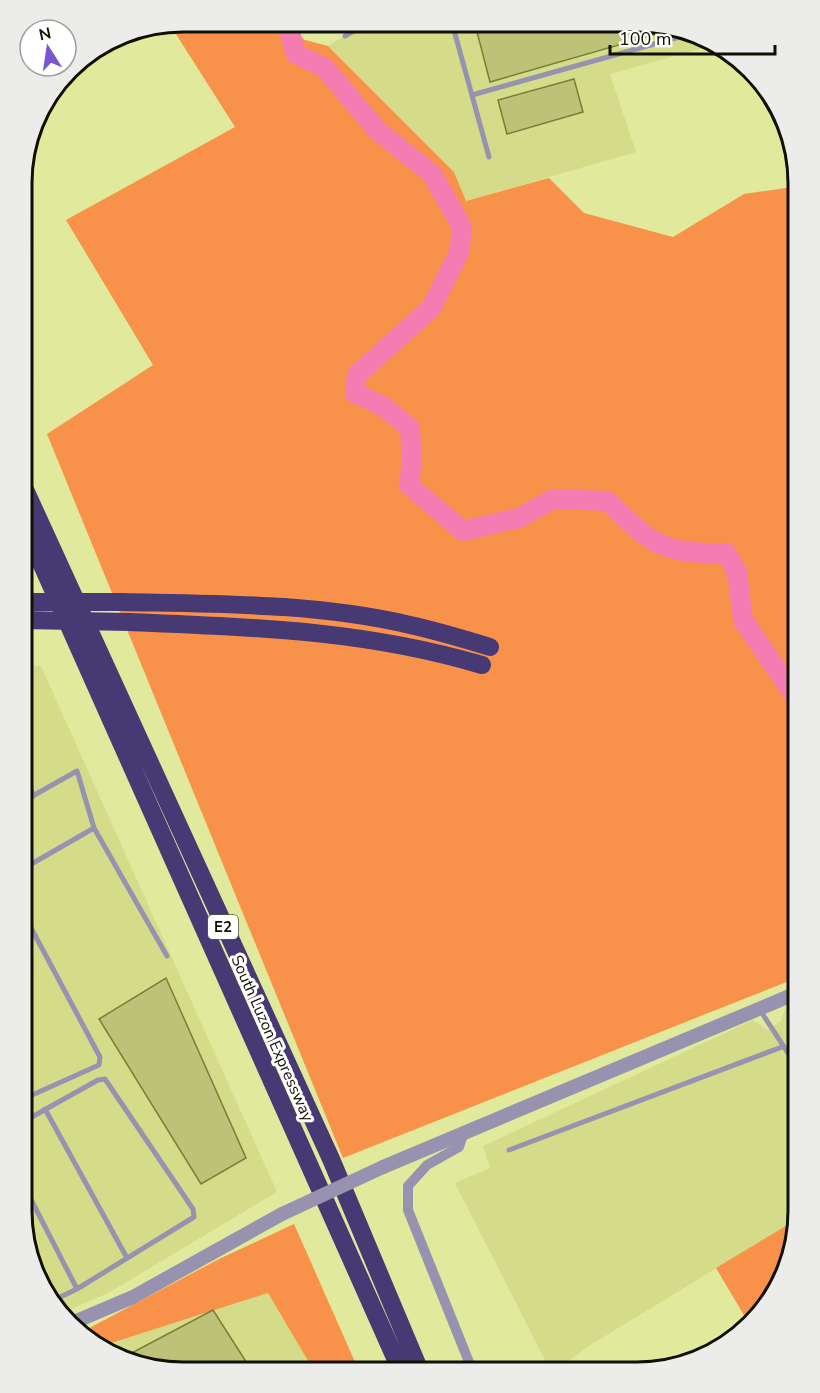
<svg xmlns="http://www.w3.org/2000/svg" width="820" height="1393" font-family="'Nunito Sans',sans-serif">
<style>
.built{fill:#d4dc89}
.green{fill:#f8924a}
.lines{fill:none;stroke-linecap:round;stroke-linejoin:round}
.river{stroke:#f57cb3;stroke-width:20}
.building{fill:#bcc379;stroke:#797e35;stroke-width:1.5}
.service{stroke:#9792b0;stroke-width:5}
.minor{stroke:#9792b0;stroke-width:10}
.tertiary{stroke:#9792b0;stroke-width:14}
.motorway{stroke:#473973;stroke-width:18}
.tertiary-bridge{stroke:#9792b0;stroke-width:14}
.motorway-bridge{stroke:#473973;stroke-width:18}
.labels{text-anchor:middle;stroke-width:6;stroke-linejoin:round;paint-order:stroke}
.shield{fill:#fff;stroke:#57584c;stroke-width:1.5}
.shield-label{font-size:15px;font-weight:bold;fill:#0f1000}
.street-label{font-size:16px;fill:#0f1000;stroke:#fff}
.rim{fill:none;stroke:#0f1000;stroke-width:3}
</style>
<rect width="100%" height="100%" fill="#e1e99d"/>
<!-- built -->
<path class="built" d="M369,22l299,2 47,21 -105,29 26,78 -170,49 -12,-29 -126,-126z
M22,665l19,1 236,526 -169,101 -44,19 -31,-40 -12,-62z
M799,1002v216l-212,129 -32,25h-4l-96,-189 35,-15 -7,-22 270,-126 15,10 13,-9 4,-12z
M268,1293l46,78h-153l-59,-25z"/>
<!-- green -->
<path class="green" d="M183,21l111,1 -2,9 13,9 23,6 126,126 12,29 83,-23 35,35 89,24 71,-43 55,-8v791l-456,181 -296,-724 106,-69 -87,-145 169,-93 -61,-96 3,-9z
M799,1218l-33,90 -18,14 -32,-54z
M294,1224l65,147h-45l-46,-78 -166,53 -18,-8 -4,-5 139,-74z"/>
<g class="lines">
<!-- river -->
<path class="river" d="M287,22l9,32 29,14 53,63 54,43 30,53 -3,26 -28,55 -74,67 -2,18 29,14 26,21 2,34 -3,23 54,46 56,-13 34,-19 55,2c44,44 55,53 118,52l11,19 6,48 56,82"/>
</g>
<!-- building -->
<path class="building" d="M494,23l174,1 10,4 -188,54 -14,-54z
M574,79l9,33 -76,22 -9,-34z
M166,978l80,180 -45,26 -102,-165z
M213,1310l39,61h-91l-35,-15z"/>
<g class="lines">
<!-- service -->
<path class="service" d="M452,23l37,134
M345,36l24,-14
M472,95l218,-61
M22,772l12,24
M22,802l55,-31 17,57 73,128
M21,870l73,-42
M760,1010l39,60
M21,1100l78,-35 1,-8 -79,-148
M45,1109l82,149
M21,1123l77,-43 7,-1 88,130 1,8 -117,72
M509,1150l273,-103
M21,1180l56,109 -23,11"/>
<!-- minor -->
<path class="minor" d="M463,1135l-4,12 -32,18 -19,21v24l65,162"/>
<!-- tertiary -->
<path class="tertiary" d="M383,1167l416,-175
M72,1323l61,-26 149,-83"/>
<!-- motorway -->
<path class="motorway" d="M22,483l309,676 89,212
M22,520l379,851
M122,602c95,2 195,1 288,23 27,6 54,14 80,22
M130,622c122,5 234,8 352,43"/>
<!-- tertiary-bridge -->
<path class="tertiary-bridge" d="M282,1214l101,-47"/>
<!-- motorway-bridge -->
<path class="motorway-bridge" d="M22,602h100
M22,620l108,2"/>
</g>
<g class="labels">
<!-- shield labels -->
<rect class="shield" x="208" y="915" width="30" height="24" rx="4.5"/>
<g class="shield-label">
<text x="223" y="932">E2</text>
</g>
<!-- street labels -->
<g class="street-label">
<text transform="translate(273 1038) rotate(66)" y="6">South Luzon Expressway</text>
</g>
</g>
<!-- crop -->
<path d="M0 0H820V1393H0ZM183 32H637A151 151 0 0 1 788 183V1211A151 151 0 0 1 637 1362H183A151 151 0 0 1 32 1211V183A151 151 0 0 1 183 32Z" fill="#ececeb" fill-rule="evenodd"/>
<path class="rim" d="M183 32H637A151 151 0 0 1 788 183V1211A151 151 0 0 1 637 1362H183A151 151 0 0 1 32 1211V183A151 151 0 0 1 183 32Z"/>
<!-- north arrow -->
<g transform="translate(48 48) rotate(348)"><circle r="28" fill="#ffffff" stroke="#9f9f99" stroke-width="1.5"/>
<path d="M0-4.5L10 22L0 15L-10 22Z" fill="#7a56d0"/>
<text y="-9" font-size="16" font-weight="bold" text-anchor="middle" fill="#0f1000">N</text>
</g>
<!-- scale -->
<path d="M610 45v9h165v-9" fill="none" stroke="#0f1000" stroke-width="3"/>
<text x="619" y="45" font-size="18" fill="#0f1000" stroke="#ffffff" stroke-width="4.5" paint-order="stroke">100 m</text>
</svg>
